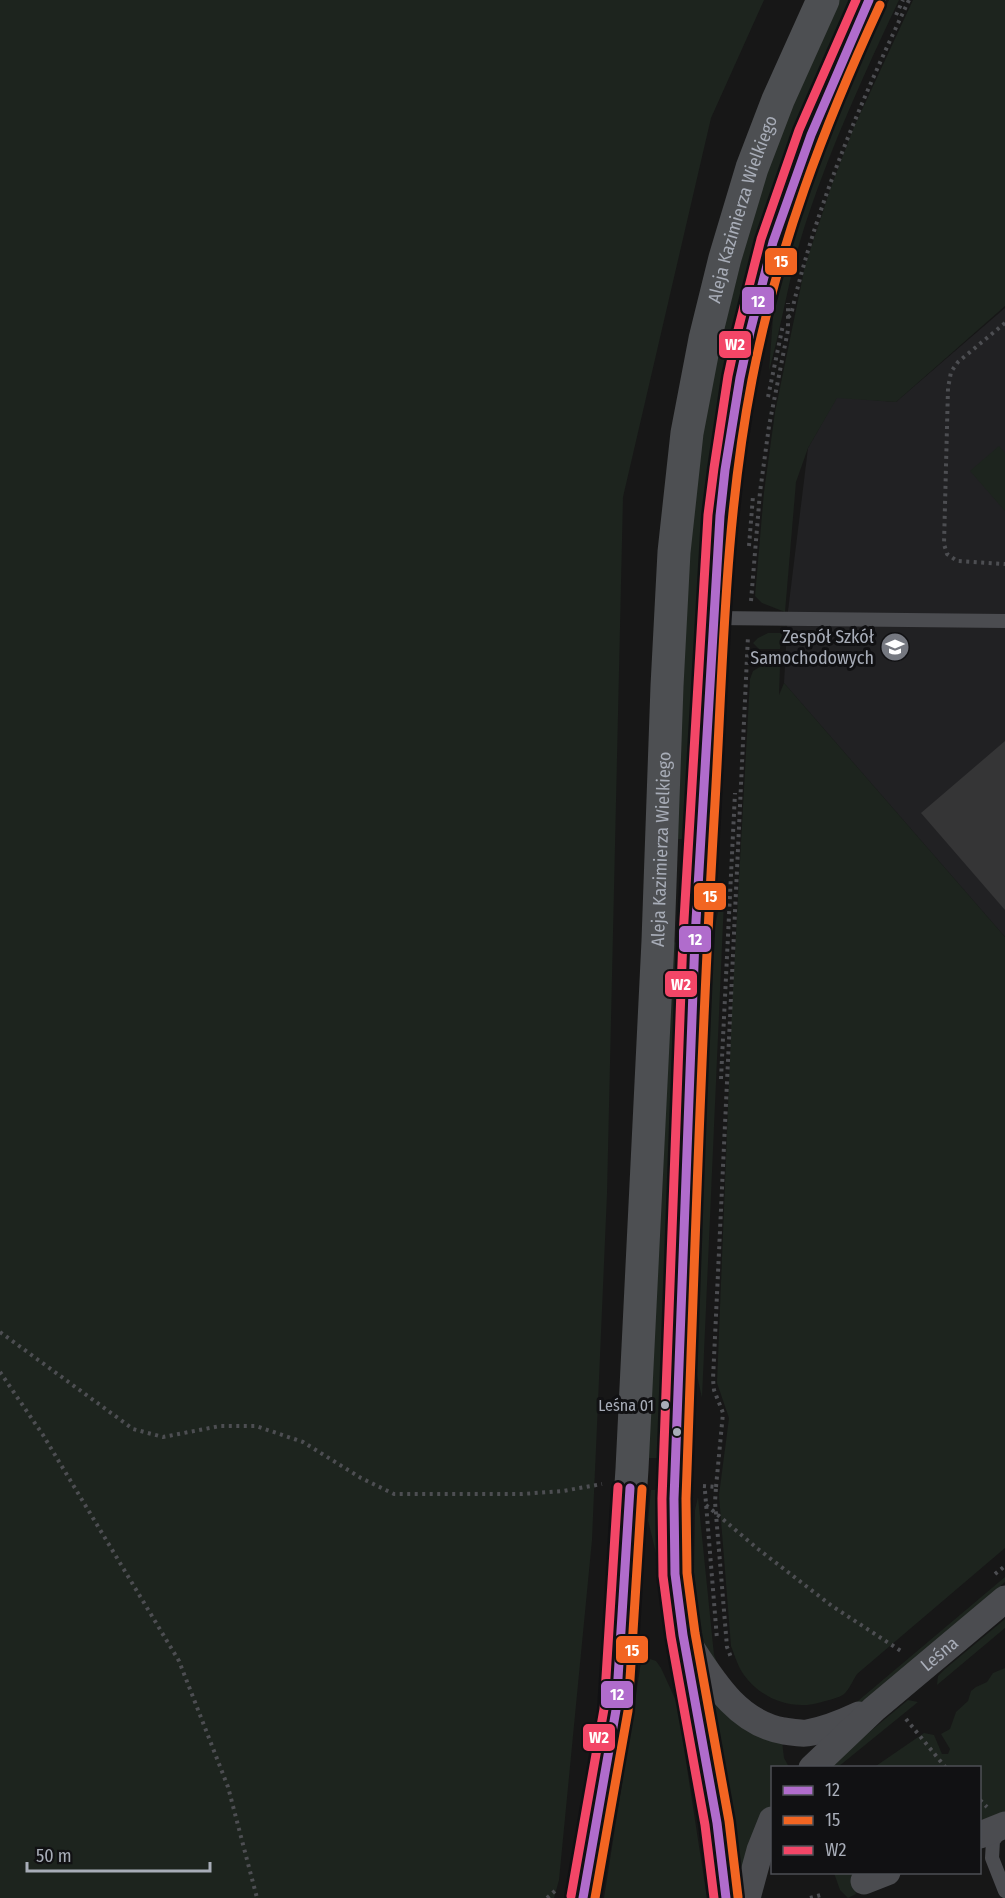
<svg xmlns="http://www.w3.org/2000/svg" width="1005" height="1898" font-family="'Fira Sans Condensed',sans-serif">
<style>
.built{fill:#212123}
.green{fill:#1d241e}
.building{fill:#353536}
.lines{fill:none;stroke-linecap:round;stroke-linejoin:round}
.path{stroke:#4d4e52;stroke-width:4;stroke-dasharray:3 4.5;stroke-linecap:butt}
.lane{stroke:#4b4c50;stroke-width:14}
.street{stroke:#4b4c50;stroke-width:27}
.primary{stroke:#4d4f52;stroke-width:33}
.bus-1-casing{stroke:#111113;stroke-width:14}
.bus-2-casing{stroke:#111113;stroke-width:14}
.bus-3-casing{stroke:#111113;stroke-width:14}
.bus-1{stroke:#b06ccc;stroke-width:9}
.bus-2{stroke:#f26522;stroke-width:9}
.bus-3{stroke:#f34667;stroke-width:9}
.bus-dot{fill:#a8adb8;stroke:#111113;stroke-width:2}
.labels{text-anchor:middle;stroke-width:6;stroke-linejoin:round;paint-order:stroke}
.bus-label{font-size:16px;fill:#a8adb8;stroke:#111113;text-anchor:end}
.street-label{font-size:18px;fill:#a8adb8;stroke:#111113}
.poi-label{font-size:18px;fill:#a8adb8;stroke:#111113;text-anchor:end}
.line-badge{stroke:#111113;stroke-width:2}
.badge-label{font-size:16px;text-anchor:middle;font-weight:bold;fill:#fff}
</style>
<rect width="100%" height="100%" fill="#171717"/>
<!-- built -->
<path class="built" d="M1005,308v629l-221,-254 4,-72 20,-163 29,-51 59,5z"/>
<!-- green -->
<path class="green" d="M0,0h764l-53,118 -88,379 -16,697 -15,346 -33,340 -5,18h-554z
M836,0h17l-104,270 -61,569h-14l8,-215 24,-226 61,-237z
M889,0h10c-34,72 -67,144 -92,219 -17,50 -24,102 -38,152l5,-68 20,-73 42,-115z
M913,0h92v306l-109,96 -59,-4 -29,50 -12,34 -11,130 -23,-9 -7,-7 9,-104 11,-80 30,-146 26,-79 23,-60z
M999,446l6,7v58l-35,-40z
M768,633h14l-2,16h-21l-6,-6 5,-5z
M763,665l17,1 -1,29 5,-12 221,254v611l-148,126c-4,6 -8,16 -13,20 -5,4 -16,6 -22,8 -28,9 -60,-2 -78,-27 -6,-8 -9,-19 -13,-29l-12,-151 10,-77 -12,-35 15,-376 18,-328 3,-8z
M725,878l-23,520 -7,-32v-23l19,-412z
M673,942l6,1 -11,305 -11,210h-9z
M651,1490h7l1,76 -11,-46z
M698,1497l16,158 11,26 -23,-34 -8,-75 1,-62z
M1005,1577v5l-126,107 -26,20 -30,12c13,-11 15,-9 29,-15z
M1005,1619v9l-68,57 1,-9 7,-7z
M650,1659l6,2 5,7 16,35 30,195h-103l37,-236z
M1005,1668v145l-6,3 -19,4v-52h-107l51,-35 10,2 8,19h6l2,-5 -9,-15 9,-5 6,-17 12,-11 3,-10 5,-4 11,-5 6,-9z
M711,1694l71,47 2,17 5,9 -17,1v35l-18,40 -12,39z
M908,1700l10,2 -80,65 -12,1z
M834,1873h28l-7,15 1,6 -8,4 -8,-8z"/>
<!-- building -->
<path class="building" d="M1005,741v169l-84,-97z"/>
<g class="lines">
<!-- path -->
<path class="path" d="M896,15l7,-15
M788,317l3,-2c25,-110 70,-214 118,-315
M1005,323l-47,39 -7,10 -3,16 -4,156 3,10 10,7 48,3
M768,397l15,-72
M749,546l4,-50
M751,601l9,-109 9,-66 19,-96v-27
M721,1079l14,-286
M0,1332l133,97 30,8 57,-11h36l47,16 58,36 33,16h128l41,-3 39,-7
M0,1372l43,63 136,226 49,126 29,111
M703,1486l13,1 -1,15 12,145 5,13
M716,1487l7,-74 -9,-23 -1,-11 35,-743
M705,1491l12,148
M706,1505l52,44 74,57 72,47
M995,1574l10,-8
M906,1719l40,49
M980,1800l7,7
M547,1898l8,-7
M810,1898l11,-3 1,3"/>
<!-- lane -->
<path class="lane" d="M713,618l292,3
M1002,1829l-9,12 -1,17 13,33"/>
<!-- street -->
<g class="street">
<path d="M686,1640c25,38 50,83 98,91 8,1 16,3 23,2 18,-3 35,-10 52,-18"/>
<path id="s1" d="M812,1768l62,-59 131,-110"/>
<path d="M980,1835l25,-10"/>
<path d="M864,1881l23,-9"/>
<path d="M747,1898l13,-48 12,-30"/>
</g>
<!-- primary -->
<g class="primary">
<path id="s2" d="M583,1898l33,-188 16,-241 26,-528 9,-255 7,-134 13,-119 18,-94 20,-81 27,-90 26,-68 45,-100"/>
<path d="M726,1898l-9,-75 -34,-188 -8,-61 -1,-75 21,-561 25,-422c13,-123 38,-246 83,-362 20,-52 42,-103 66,-154"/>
</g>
<!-- bus-1 casing -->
<g class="bus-1-casing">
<path id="bus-1" d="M583,1898l33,-188 14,-222
M726,1898l-9,-75 -34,-188 -8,-61 -1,-75 21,-561 25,-422 5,-46 15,-92 10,-46 23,-90 38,-107 58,-135"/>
</g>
<!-- bus-2 casing -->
<g class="bus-2-casing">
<path id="bus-2" d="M738,1897l-9,-76 -34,-188 -8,-60 -1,-74c8,-226 15,-453 28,-679 9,-147 10,-296 38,-440 25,-131 72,-254 128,-375
M595,1898l33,-187 14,-222"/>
</g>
<!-- bus-3 casing -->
<g class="bus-3-casing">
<path id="bus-3" d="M571,1896l33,-187 14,-222
M714,1898l-9,-73 -34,-188 -8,-61 -1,-77 21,-562 25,-422 6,-47 14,-92 10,-46 23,-91 38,-109 57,-130"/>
</g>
<!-- bus-1 -->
<use href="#bus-1" class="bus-1"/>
<!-- bus-2 -->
<use href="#bus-2" class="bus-2"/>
<!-- bus-3 -->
<use href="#bus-3" class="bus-3"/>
</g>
<!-- icons -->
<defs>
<g id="school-disc" transform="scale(1.5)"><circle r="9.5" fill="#757880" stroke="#111113"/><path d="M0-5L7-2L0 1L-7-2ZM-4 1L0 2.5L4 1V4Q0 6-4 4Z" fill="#fff"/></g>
</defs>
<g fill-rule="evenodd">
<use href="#school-disc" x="895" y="647"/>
</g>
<!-- markers -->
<g class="bus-dot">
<circle cx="665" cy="1405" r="5"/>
<circle cx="677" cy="1432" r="5"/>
</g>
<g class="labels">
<!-- bus labels -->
<g class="bus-label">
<text x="654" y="1411">Leśna 01</text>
</g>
<!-- street labels -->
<g class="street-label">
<text dy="6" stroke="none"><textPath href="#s2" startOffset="1701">Aleja Kazimierza Wielkiego</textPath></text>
<text dy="6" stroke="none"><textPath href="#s2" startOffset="1053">Aleja Kazimierza Wielkiego</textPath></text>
<text dy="6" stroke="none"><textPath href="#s1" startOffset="171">Leśna</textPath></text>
</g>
<!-- poi labels -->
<g class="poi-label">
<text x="874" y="643">Zespół Szkół<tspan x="874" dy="21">Samochodowych</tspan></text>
</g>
</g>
<g class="line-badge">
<rect x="764" y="247" width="34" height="29" rx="6" fill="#f26522"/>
<rect x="741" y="286" width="34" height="29" rx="6" fill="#b06ccc"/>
<rect x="718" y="330" width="34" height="29" rx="6" fill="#f34667"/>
<rect x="693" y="882" width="34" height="29" rx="6" fill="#f26522"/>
<rect x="678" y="925" width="34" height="28" rx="6" fill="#b06ccc"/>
<rect x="664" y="970" width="34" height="28" rx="6" fill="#f34667"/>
<rect x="615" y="1635" width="34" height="29" rx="6" fill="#f26522"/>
<rect x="600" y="1680" width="34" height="29" rx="6" fill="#b06ccc"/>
<rect x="582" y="1723" width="34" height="29" rx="6" fill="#f34667"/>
</g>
<g class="badge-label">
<text x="781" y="267">15</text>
<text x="758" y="307">12</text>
<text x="735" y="350">W2</text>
<text x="710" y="902">15</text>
<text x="695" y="945">12</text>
<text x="681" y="990">W2</text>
<text x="632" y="1656">15</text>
<text x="617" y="1700">12</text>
<text x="599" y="1743">W2</text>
</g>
<!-- legend -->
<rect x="771" y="1766" width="210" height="108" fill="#111113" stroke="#4d4f55" stroke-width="1.5"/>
<rect x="783" y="1786" width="30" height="9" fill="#b06ccc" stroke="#4d4f55" stroke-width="1.5"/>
<text x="825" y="1796" font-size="18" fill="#a8adb8">12</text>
<rect x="783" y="1816" width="30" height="9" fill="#f26522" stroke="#4d4f55" stroke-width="1.5"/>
<text x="825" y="1826" font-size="18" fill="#a8adb8">15</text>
<rect x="783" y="1846" width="30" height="9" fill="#f34667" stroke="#4d4f55" stroke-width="1.5"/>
<text x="825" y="1856" font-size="18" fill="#a8adb8">W2</text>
<!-- scale -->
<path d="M27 1862v9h183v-9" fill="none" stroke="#a8adb8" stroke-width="3"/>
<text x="36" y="1862" font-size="18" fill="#a8adb8" stroke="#111113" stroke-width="4.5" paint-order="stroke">50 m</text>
</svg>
